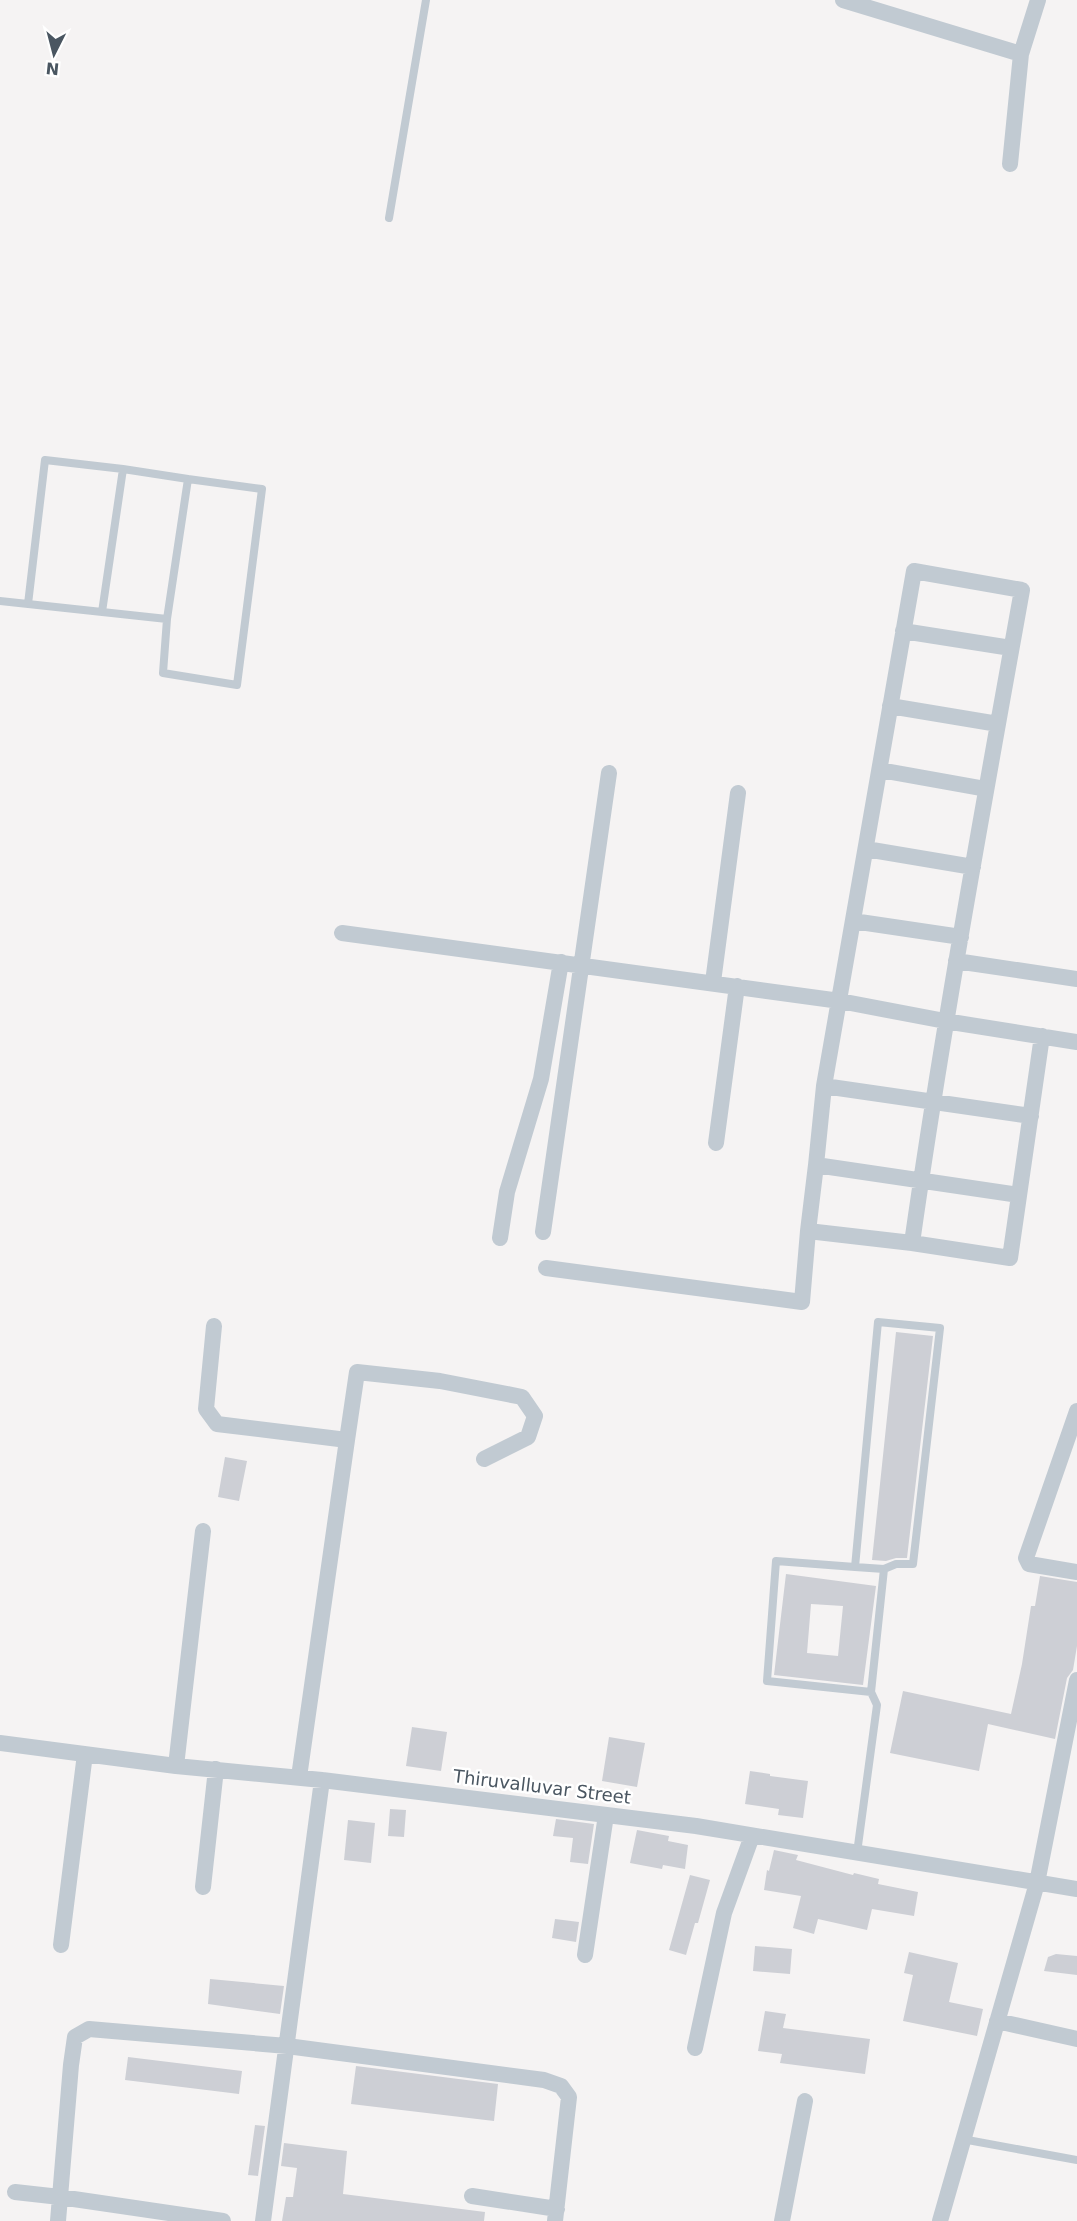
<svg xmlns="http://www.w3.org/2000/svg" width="1077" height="2221" font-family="'DejaVu Sans',sans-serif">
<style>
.building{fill:#cdcfd5;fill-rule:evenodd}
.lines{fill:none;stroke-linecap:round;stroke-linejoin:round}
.lane{stroke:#c1cad2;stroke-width:8}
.street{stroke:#c1cad2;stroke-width:16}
.labels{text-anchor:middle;stroke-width:5;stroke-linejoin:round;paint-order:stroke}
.street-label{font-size:18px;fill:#4a5661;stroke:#fff}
</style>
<rect width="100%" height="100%" fill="#f5f3f3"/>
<!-- building -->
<path class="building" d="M896,1332l37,4 -26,222h-11l-10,3 -14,-1z
M225,1457l22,4 -8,40 -21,-4z
M786,1574l90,12 -13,99 -89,-10zM811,1604l32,2 -5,50 -31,-3z
M1040,1576l37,6v64l-4,24 -6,8 -12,61 -67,-15 -9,47 -89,-18 13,-62 108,23 11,-50 9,-58h4z
M412,1727l35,5 -6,39 -35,-5z
M609,1737l36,6 -8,44 -35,-6z
M750,1771l20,3v2l38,5 -5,37 -25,-3 1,-6 -34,-5z
M390,1809l16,1 -2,27 -16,-1z
M556,1819l38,5 -6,40 -18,-2 3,-24 -20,-2z
M348,1820l27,3 -4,40 -27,-3z
M637,1830l32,6 -1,5 20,4 -3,24 -22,-4 -1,4 -32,-6z
M774,1850l24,5 -2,5 57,15 1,-2 25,6 -1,5 40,8 -4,24 -42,-7 -5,21 -49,-11 -4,15 -21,-6 8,-32 -37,-6 3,-20 2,1z
M690,1875l20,5 -12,43h-3l-9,32 -17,-5z
M555,1919l24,3 -3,20 -24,-4z
M755,1946l37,3 -2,25 -37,-3z
M909,1952l49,11 -9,39 34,7 -6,27 -74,-15 10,-46 -9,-2z
M1056,1954l21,2v19l-33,-4 4,-14z
M210,1979l74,7 -4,28 -72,-10z
M765,2011l21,3 -3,14 87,11 -5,35 -85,-11 2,-9 -24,-3z
M128,2057l114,14 -3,23 -114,-14z
M356,2066l142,18 -4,37 -143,-17z
M255,2125l10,1 -7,50 -10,-1z
M284,2143l63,8 -4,43 142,18 -1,9h-202l4,-24h7l4,-29 -16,-2z"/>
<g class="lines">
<!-- lane -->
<path class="lane" d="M389,218l37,-218
M188,479l74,10 -25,196 -74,-12 4,-54z
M0,601l167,18
M28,604l17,-144 78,9 65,10
M102,612l21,-143
M855,1567l29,2 12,-5h17l27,-236 -62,-6 -23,245 -79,-6 -9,120 104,11 6,13 -20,148
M871,1692l13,-123
M962,2139l115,21"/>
<!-- street -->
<path class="street" d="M843,0l178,54
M1010,164l11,-110 17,-54
M903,631l108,17
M890,706l108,18
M880,770l106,19
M866,849l107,18
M853,921l108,16
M342,933l498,68 105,20 132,21
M956,961l121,18
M713,982l25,-189
M824,1086l207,30
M716,1143l21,-157
M816,1165l-8,66 104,12c31,-218 71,-435 110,-653l-108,-19 -90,515 -8,79 203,30
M543,1232l66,-459
M500,1238l7,-46 34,-113 20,-117
M912,1243l98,15 32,-222
M546,1268l256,34 6,-71
M214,1326l-8,83 11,15 130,16 -48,337
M1077,1411l-51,147 3,6 48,8
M347,1440l10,-68 83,9 82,16 13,19 -7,21 -44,22
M0,1743l176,23 146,14 374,46 381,63
M176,1766l27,-235
M203,1887l13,-118
M61,1945l24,-191
M585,1955l21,-140
M997,2021l80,18
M695,2048l29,-135 28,-77
M15,2192l45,5 11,-132 4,-28 14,-8 198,17 257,34 17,6 8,11 -14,124
M472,2196l85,13
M58,2221l2,-24 163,24
M263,2221l59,-441
M782,2221l23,-120
M940,2221l97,-338 40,-203"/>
</g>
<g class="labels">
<!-- street labels -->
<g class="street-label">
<text transform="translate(542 1787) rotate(7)" y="6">Thiruvalluvar Street</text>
</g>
</g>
<!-- north arrow -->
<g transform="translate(54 54) rotate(186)" stroke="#ffffff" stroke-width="4.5" paint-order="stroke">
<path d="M0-4.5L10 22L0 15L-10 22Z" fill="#4a5661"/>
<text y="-9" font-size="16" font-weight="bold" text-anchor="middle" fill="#4a5661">N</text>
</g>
</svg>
